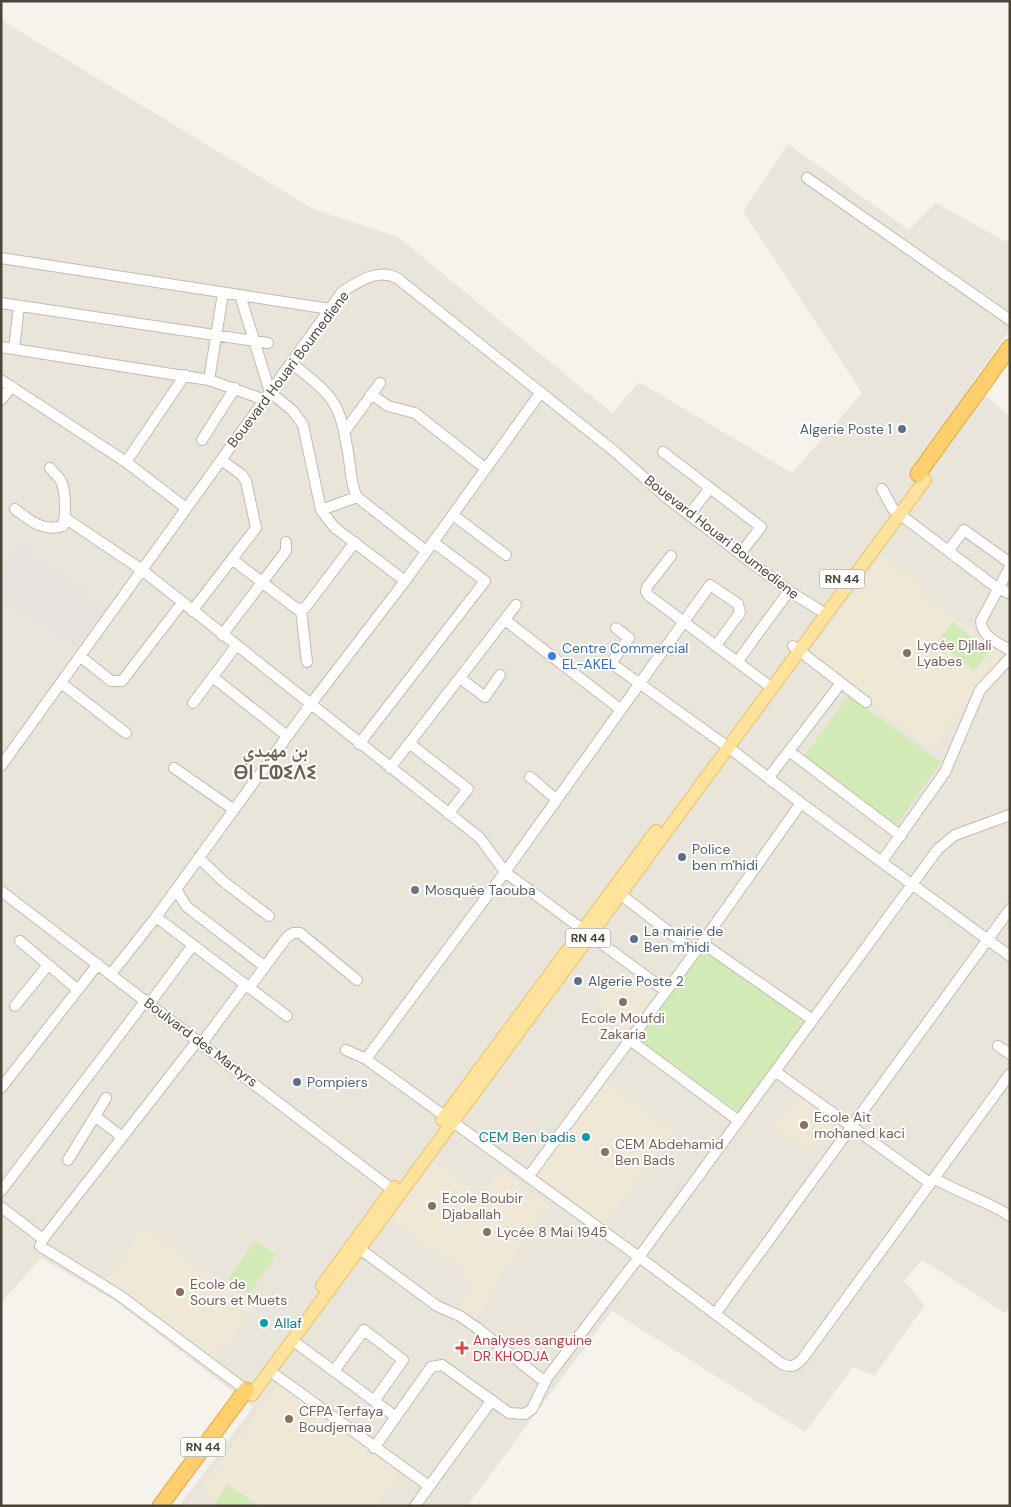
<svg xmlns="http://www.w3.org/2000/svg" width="1011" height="1507" font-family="'DM Sans','Noto Naskh Arabic','Noto Sans Tifinagh',sans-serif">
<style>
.residential{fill:#eae5da}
.industrial{fill:#e6e2dd}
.education{fill:#efe8d6}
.green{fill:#d2eab5}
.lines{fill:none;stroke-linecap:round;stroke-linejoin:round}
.minor-casing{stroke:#c2bbae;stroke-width:12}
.major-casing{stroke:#e6c16a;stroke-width:14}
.highway-casing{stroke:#e0a43c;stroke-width:17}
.minor{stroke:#fff;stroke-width:10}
.major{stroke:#ffe39c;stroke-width:12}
.highway{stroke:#ffcf6e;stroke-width:15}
.service-dot{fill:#5c6f8a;stroke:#fff;stroke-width:2}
.education-dot{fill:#8d6e63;stroke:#fff;stroke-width:2}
.shop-dot{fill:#3f7fe0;stroke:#fff;stroke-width:2}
.worship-dot{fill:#6b7280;stroke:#fff;stroke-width:2}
.culture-dot{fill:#0f9aa8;stroke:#fff;stroke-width:2}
.health-dot{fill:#e0444e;stroke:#fff;stroke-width:2}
.labels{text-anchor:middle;stroke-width:4;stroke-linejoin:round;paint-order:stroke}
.shield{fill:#fff;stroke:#817c74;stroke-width:1}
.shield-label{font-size:12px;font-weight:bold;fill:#4b4439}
.street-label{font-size:14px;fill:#4b4439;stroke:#fff}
.service-label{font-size:14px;fill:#4e5e75;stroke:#fff;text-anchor:start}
.education-label{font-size:14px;fill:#785e54;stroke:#fff;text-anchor:start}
.shop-label{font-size:14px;fill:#366cbe;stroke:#fff;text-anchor:start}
.worship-label{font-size:14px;fill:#5b616d;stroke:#fff;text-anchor:start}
.culture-label{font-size:14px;fill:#0d838f;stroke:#fff;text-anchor:end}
.health-label{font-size:14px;fill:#be3a42;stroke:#fff;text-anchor:start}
.district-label{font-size:19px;font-weight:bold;fill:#6e6250;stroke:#fff}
</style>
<rect width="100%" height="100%" fill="#f6f3ec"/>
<!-- residential -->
<path class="residential" d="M1,20l312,189 85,28 214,176 27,-31 153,91 70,-80 -119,-182 45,-67 121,86 27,-27 70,39 4,-5v93l-38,53 38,34v886l-5,10 -83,-53 -18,21 21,24 -51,71 -21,-9 -48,65 -193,-121 -145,195h-288l74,-99 -138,-106 -74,-43 -40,45z"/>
<!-- industrial -->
<path class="industrial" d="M19,545l87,62 -31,41 -74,-51v-26z"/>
<!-- education -->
<path class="education" d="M882,555l39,29 -4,5 85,65 -69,97 -64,-45 5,-7 -63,-46z
M626,972l29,21 -27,37 -33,-25 19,-27 5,3z
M605,1080l69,50 -70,95 -17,-12 1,-2 -52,-37z
M798,1096l37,26 -24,33 -37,-27z
M432,1161l49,34 19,-26 49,36 -51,74 2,2 -25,40 -17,-13 15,-22 -8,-6 -7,-13 -68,-47z
M143,1228l113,77 -41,56 -109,-82z
M281,1385l118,87 -23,34h-157l-21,-14 78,-105z"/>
<!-- green -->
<path class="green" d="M953,622l36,29 -15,20 -37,-29z
M848,696l93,66 -46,65 -93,-68z
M701,948l105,75 -66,90 -105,-76z
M255,1241l21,14 -27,39 -21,-15z
M227,1484l32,22h-40l-4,-3z"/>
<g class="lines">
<!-- minor casing -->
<g class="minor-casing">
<path id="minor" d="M807,178l203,142
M1,258l329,51
M240,295l30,97 23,19 10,14 18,85 13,17 71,54
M1,303l267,40
M1,347l208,33 56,20
M14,349l5,-43
M291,363c45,35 49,39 58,96 2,13 2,27 8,38l69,54
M1,380l125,82 60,46
M209,380l14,-87
M371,394l17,12 27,7 71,56
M1,400l10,-13
M345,431l35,-48
M202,440l33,-52
M663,452l98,75 -21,27
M126,462l59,-87
M882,489l11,20 100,76 15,8
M15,509c15,12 28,23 48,17 3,-12 3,-34 -2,-45 -3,-5 -8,-9 -11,-13
M321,510l36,-13
M453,515l53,40
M689,515l21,-27
M65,518l77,52 338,268 25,34 161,119
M949,550l15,-20 46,33
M671,556l-24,31 -1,4 2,4 124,93
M233,560l64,49 8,-1 50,-66
M1010,567l-29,54c0,15 17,22 29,29
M301,610l6,52
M192,611l64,-83 -10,-47 -4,-6 -21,-15
M505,620l115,89
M616,628l13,10 -18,25 117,84 73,56 209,153
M222,635l64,-84v-9
M793,646l73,56
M80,656l31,25h11l60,-78
M738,661l51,-70
M213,677l74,59
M460,678l25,19 15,-22
M61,683l65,50
M193,703l43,-57
M409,743l59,46 -20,25
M359,744l126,-163 -52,-39
M789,751l112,85
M1,766l341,-474c17,-11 36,-24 55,-14l217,173 53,47 122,93 37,23
M174,768l59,41
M390,768l126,-163
M530,777l26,22
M769,777l72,-94
M199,858l25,24 45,34
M882,861l63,-89 35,-82 30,-32
M176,889l10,17 79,61
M1,891l397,303
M620,894l75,58
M156,917l131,99
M20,941l58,49
M702,943l111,77
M111,974l45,-57 154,-212 95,-124 136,-189
M249,988l38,-51 6,-4h7l57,47
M150,1003l43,-58
M15,1006l33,-41
M198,1040l-155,199 -3,7 79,49 127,95
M630,1040l109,81
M202,1043l43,-58
M998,1046l12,8
M346,1050l20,9 273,198 143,107c10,4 14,2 21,-6l207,-284
M366,1059l139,-187 205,-287 28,19 2,9 -23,31
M776,1072l154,111
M1,1088l97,-124
M96,1117l26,20
M68,1160l38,-62
M528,1177l174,-234 99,-140
M934,1178c24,15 52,22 76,38
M1,1191l145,-191
M1,1207l42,32
M360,1249l77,57 23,10 17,12 68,54
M715,1314l295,-405
M292,1340l104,77
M270,1371l159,115
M334,1371l30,-41 39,30 -29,41
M374,1448l57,-81 11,-2 67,48 16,1 7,-5 15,-31 92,-121 299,-408 17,-14 55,-20
M415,1506l77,-106"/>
</g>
<!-- major casing -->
<g class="major-casing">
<path id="major" d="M442,1120l214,-289
M322,1286l72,-99
M252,1395l673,-915"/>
</g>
<!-- highway casing -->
<g class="highway-casing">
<path id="highway" d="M918,474l92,-127
M160,1506l86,-116"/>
</g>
<!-- minor -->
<use href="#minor" class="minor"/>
<!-- major -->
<use href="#major" class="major"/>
<!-- highway -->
<use href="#highway" class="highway"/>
</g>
<!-- markers -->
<g class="service-dot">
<circle cx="902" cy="429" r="5"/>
<circle cx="682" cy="857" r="5"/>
<circle cx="634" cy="939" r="5"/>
<circle cx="578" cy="981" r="5"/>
<circle cx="297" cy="1082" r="5"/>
</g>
<g class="education-dot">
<circle cx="907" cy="653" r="5"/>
<circle cx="623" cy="1002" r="5"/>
<circle cx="804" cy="1125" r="5"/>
<circle cx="605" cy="1152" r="5"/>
<circle cx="432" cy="1206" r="5"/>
<circle cx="487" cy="1232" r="5"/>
<circle cx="180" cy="1292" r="5"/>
<circle cx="289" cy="1419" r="5"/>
</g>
<circle class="shop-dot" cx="552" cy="656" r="5"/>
<circle class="worship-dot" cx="415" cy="890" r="5"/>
<g class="culture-dot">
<circle cx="586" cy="1137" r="5"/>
<circle cx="264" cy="1323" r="5"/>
</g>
<path class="health-dot" d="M459.5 1340.5h5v5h5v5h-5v5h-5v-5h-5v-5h5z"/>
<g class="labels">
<!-- shield labels -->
<g class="shield">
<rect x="819.5" y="569.5" width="45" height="19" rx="4"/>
<rect x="565.5" y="928.5" width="45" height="19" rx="4"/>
<rect x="180.5" y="1437.5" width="45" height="19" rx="4"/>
</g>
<g class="shield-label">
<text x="842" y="583">RN 44</text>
<text x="588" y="942">RN 44</text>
<text x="203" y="1451">RN 44</text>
</g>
<!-- street labels -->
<g class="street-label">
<text transform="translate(288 369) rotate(-53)" y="5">Bouevard Houari Boumediene</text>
<text transform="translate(722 537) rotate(38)" y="5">Bouevard Houari Boumediene</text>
<text transform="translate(201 1042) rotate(37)" y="5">Boulvard des Martyrs</text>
</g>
<!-- service labels -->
<g class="service-label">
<text x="892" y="434" text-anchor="end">Algerie Poste 1</text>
<text x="692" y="854">Police<tspan x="692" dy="16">ben m'hidi</tspan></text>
<text x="644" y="936">La mairie de<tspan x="644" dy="16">Ben m'hidi</tspan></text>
<text x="588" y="986">Algerie Poste 2</text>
<text x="307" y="1087">Pompiers</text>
</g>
<!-- education labels -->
<g class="education-label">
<text x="917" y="650">Lycée Djllali<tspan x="917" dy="16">Lyabes</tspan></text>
<text x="623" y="1023" text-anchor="middle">Ecole Moufdi<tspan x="623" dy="16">Zakaria</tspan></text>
<text x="814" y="1122">Ecole Ait<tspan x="814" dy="16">mohaned kaci</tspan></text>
<text x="615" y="1149">CEM Abdehamid<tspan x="615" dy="16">Ben Bads</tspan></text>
<text x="442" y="1203">Ecole Boubir<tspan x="442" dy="16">Djaballah</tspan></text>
<text x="497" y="1237">Lycée 8 Mai 1945</text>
<text x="190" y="1289">Ecole de<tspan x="190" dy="16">Sours et Muets</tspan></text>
<text x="299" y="1416">CFPA Terfaya<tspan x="299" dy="16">Boudjemaa</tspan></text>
</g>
<!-- shop labels -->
<g class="shop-label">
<text x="562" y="653">Centre Commercial<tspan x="562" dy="16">EL-AKEL</tspan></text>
</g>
<!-- worship labels -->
<g class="worship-label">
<text x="425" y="895">Mosquée Taouba</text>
</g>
<!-- culture labels -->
<g class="culture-label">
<text x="576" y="1142">CEM Ben badis</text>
<text x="274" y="1328" text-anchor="start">Allaf</text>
</g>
<!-- health labels -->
<g class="health-label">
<text x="473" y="1345">Analyses sanguine<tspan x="473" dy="16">DR KHODJA</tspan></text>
</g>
<!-- district labels -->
<g class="district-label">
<text x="275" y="757">بن مهيدي<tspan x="275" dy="22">ⴱⵏ ⵎⵀⵉⴷⵉ</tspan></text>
</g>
</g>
<!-- border -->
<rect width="1011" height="1507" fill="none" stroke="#4b4439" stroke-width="5"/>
</svg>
